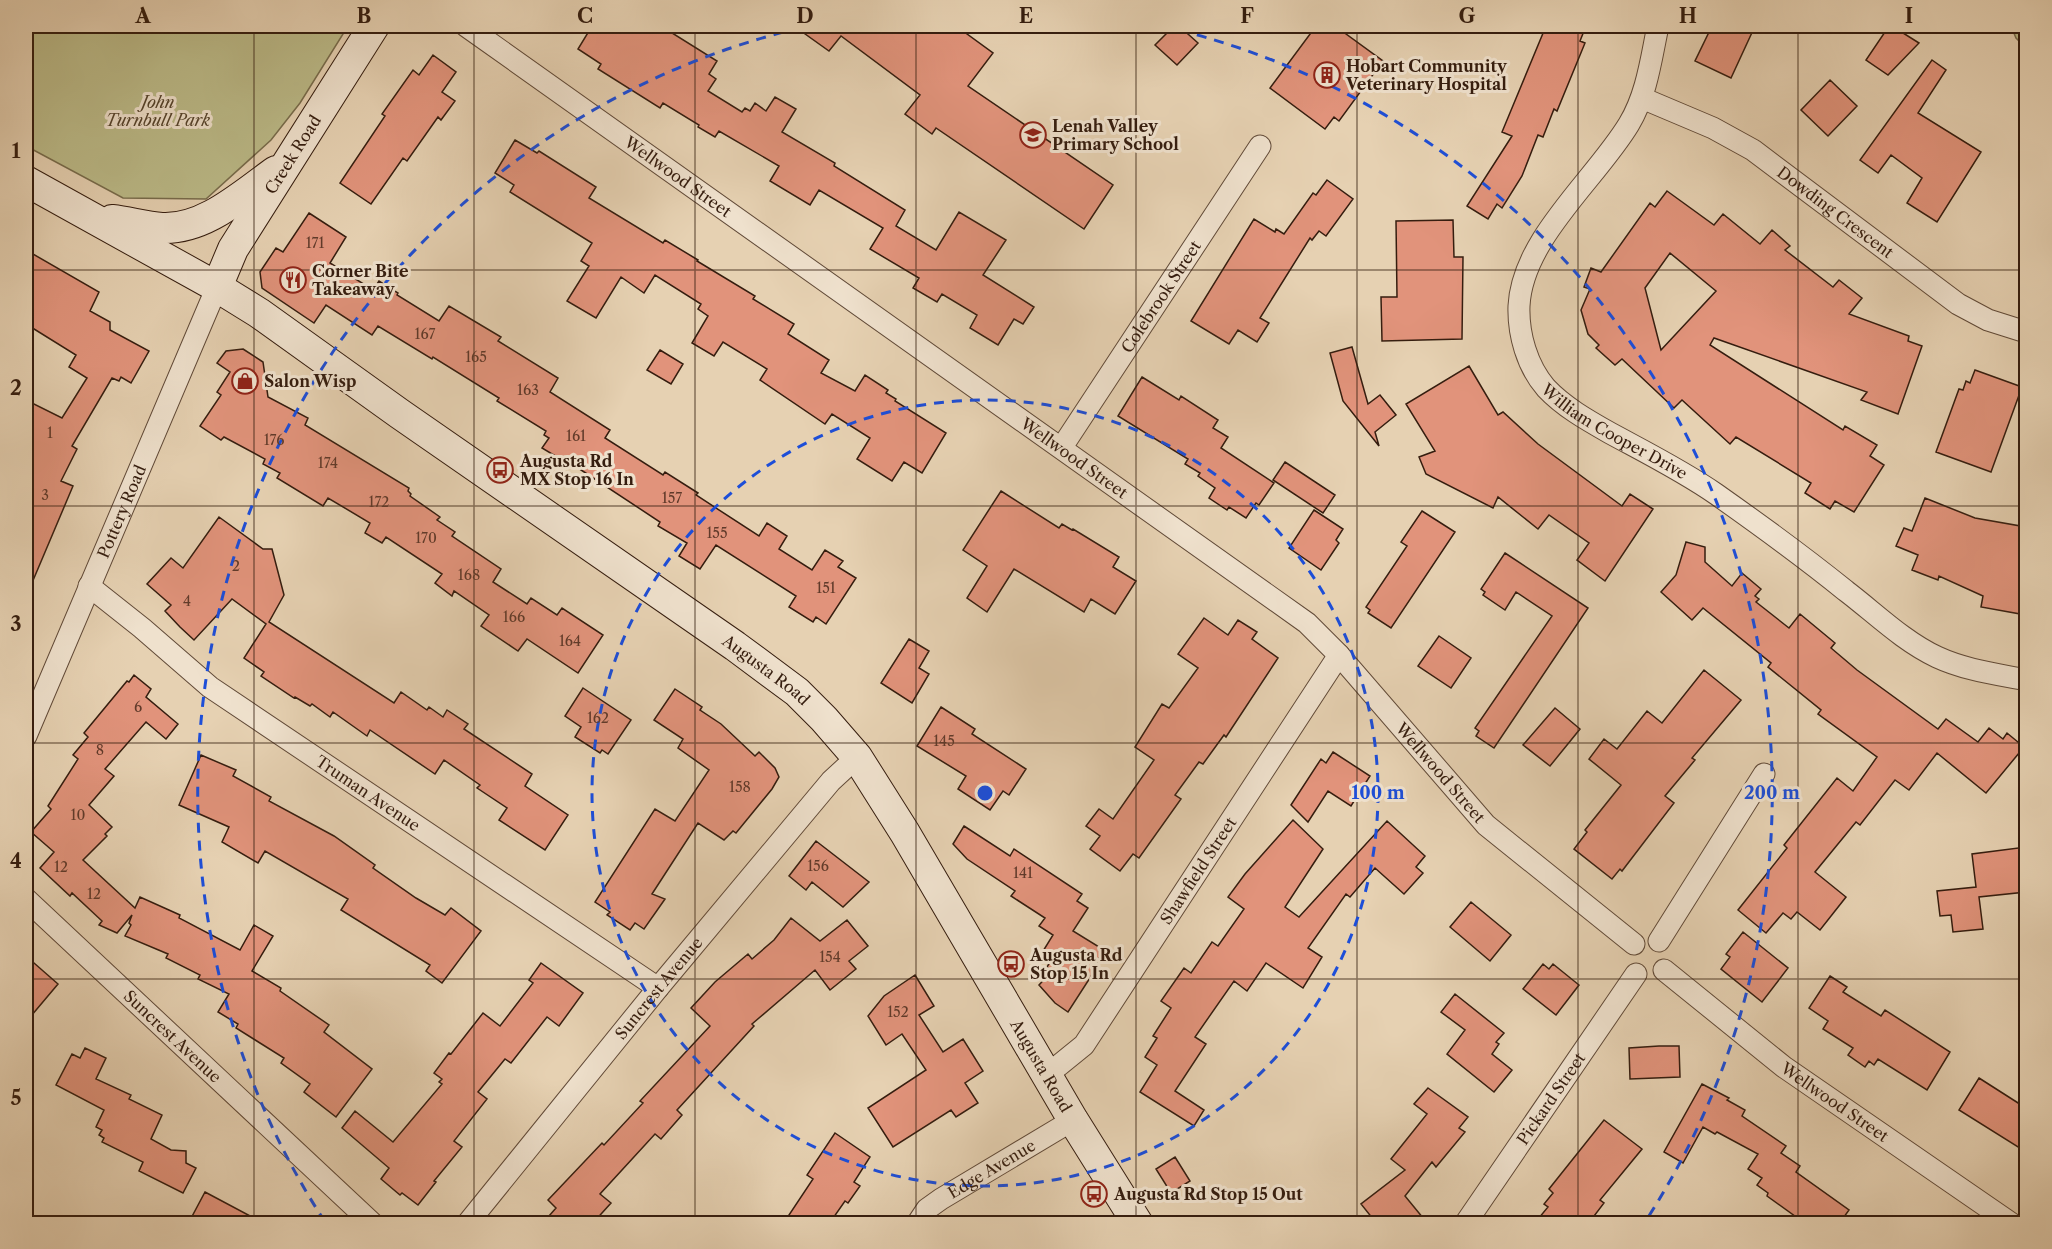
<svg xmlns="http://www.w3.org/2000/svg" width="2052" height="1249" font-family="'Libre Caslon Text',serif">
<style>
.green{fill:#bbba88;stroke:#786c4c;stroke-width:1.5}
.building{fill:#e1937b;stroke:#351d0f;stroke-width:1.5;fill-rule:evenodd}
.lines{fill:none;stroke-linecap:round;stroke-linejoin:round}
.street-casing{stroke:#614a38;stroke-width:23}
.secondary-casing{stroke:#351d0f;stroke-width:32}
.street{stroke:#efe1cd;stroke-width:21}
.secondary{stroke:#efe1cd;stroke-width:30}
.grid{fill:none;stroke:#351d0f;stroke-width:1.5;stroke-opacity:0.55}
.ring{fill:none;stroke:#1d4ed8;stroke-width:3;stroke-dasharray:10 8}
.labels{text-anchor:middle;stroke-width:6;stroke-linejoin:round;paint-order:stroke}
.number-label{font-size:14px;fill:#603a2a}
.poi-label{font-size:16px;font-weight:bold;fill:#351d0f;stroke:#efe1cd;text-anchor:start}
.park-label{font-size:16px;font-style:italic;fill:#56442d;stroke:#efe1cd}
.street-label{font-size:16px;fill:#351d0f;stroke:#efe1cd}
.centre{fill:#1d4ed8;stroke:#efe1cd;stroke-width:3}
.ring-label{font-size:18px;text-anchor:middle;font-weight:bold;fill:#1d4ed8;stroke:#efe1cd;stroke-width:6;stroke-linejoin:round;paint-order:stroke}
.neatline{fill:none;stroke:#351d0f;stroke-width:2}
.grid-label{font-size:20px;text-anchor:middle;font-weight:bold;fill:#351d0f}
</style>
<rect width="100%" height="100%" fill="#e6d1b2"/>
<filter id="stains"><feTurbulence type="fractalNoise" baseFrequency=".00333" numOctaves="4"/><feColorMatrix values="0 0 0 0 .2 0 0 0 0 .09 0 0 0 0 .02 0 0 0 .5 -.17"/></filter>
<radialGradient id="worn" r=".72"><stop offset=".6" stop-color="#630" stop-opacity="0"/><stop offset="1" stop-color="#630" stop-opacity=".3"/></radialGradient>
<!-- green -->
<path class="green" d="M26,26h322l-48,77 -29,37 -65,59 -83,-1 -97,-52z
M2011,26h15v22l-10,-10z"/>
<!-- building -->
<path class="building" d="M592,26h69l56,35 -8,13 7,5 -8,12 34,21 3,-4 5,3 5,-8 11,8 9,-14 21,12 -14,23 53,31 -1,3 71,44 -9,16 40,24 23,-38 47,28 -23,35 51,32 -11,17 -9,-5 -16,26 -28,-17 7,-13 -35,-21 -5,8 -24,-14 6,-10 -49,-29 13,-21 -64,-38 -9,15 -40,-24 9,-15 -60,-35 -4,6 -17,-10 1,-2 -36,-22 -3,5 -62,-39 3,-5 -23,-15z
M794,26h162l37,27 -25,33 145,99 -29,44 -148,-101 -4,6 -27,-20 15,-19 -79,-59 -12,15z
M1174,26h5l19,17 -21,22 -22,-20z
M1316,26h19l48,35 -44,60 -5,-4 -9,12 -55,-41z
M1546,26h40l-6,15 5,2 -28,68 -3,-2 -11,28 -5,-2 -16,41 -20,32 -5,-4 -9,15 -21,-13 45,-70 -10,-4z
M1712,26h43l-24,52 -36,-17z
M1889,26h3l27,17 -31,32 -22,-15z
M433,55l23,17 -14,20 13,9 -14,19 -3,-3 -31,44 -4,-3 -32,46 -31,-21 45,-67 -3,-2 31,-44 6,5z
M1932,60l14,10 -28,43 63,39 -44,70 -30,-19 15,-25 -31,-23 -13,18 -18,-13z
M1830,80l27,26 -29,30 -27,-26z
M515,140l22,13 2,-2 57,36 -7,11 74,45 2,-3 33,20 -1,1 58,35 -2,3 41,25 -6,10 41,26 -8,13 34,18 10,-16 23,15 -2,3 10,6 -1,2 51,32 -24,40 -18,-11 -12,19 -35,-22 13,-21 -38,-24 -7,10 -65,-44 7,-11 -44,-27 -9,14 -22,-13 16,-27 -10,-7 3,-5 -46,-29 -11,18 -23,-16 -25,41 -29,-17 22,-35 -8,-5 11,-18 -82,-51 4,-7 -19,-12z
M1327,180l26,19 -27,37 -7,-5 -7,9 -2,-2 -50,80 9,5 -12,19 -19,-12 -9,14 -38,-23 63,-102 21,13 1,-3 8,5 29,-41 3,2z
M1667,191l47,34 9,-11 37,30 12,-14 18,16 -5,4 48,37 6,-7 23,18 -13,16 60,22 -1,5 14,5 -24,68 -37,-14 6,-8 -153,-54 -4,7 133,85 2,-4 32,19 -7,11 14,9 -30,47 -19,-11 -5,8 -25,-16 6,-10 -75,-46 -6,7 -48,-44 -8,8 -52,-49 -7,6 -19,-17 3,-3 -11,-11 -7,-24 9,-21 -6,-2 7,-19 10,4 49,-69 5,4zM1670,253l46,38 -55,59 -16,-62z
M309,213l37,24 -16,26 43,27 6,-9 19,12 -1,2 42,26 10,-15 52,31 -3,4 60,37 -8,14 60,38 -5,8 58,37 2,-3 33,21 -2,2 63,41 8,-13 20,13 -8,13 33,21 13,-20 18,11 -5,6 18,11 -30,46 -10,-7 -3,5 -24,-15 7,-11 -80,-51 -16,24 -21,-13 8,-13 -29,-17 2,-4 -88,-58v2l-30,-18 7,-10 -5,-3 2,-4 -49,-30 2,-3 -66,-41 -1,2 -54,-33 -6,9 -46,-30 -12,18 -52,-35 -2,-16 16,-24 7,4z
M1453,220l1,37h9l-1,82 -80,2 -1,-44h16l-1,-76z
M26,250l73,42 -9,19 20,11v8l39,21 -18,32 -10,-6 -2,4 -7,-3 -40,68 5,3 -16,32 12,5 -47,111v-181l6,-13 30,15 25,-40 -18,-11 7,-12 -50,-31z
M1352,347l16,57 12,-9 16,20 -21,17 4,14 -36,-45 -13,-48z
M243,349l20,13 5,35 40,21 -3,7 104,63 -1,3 3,3 -1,2 30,21 -3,3 18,12 -3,4 49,33 -8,13 34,22 4,-6 26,17 5,-7 41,27 -25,38 -51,-34 -9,12 -37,-25 8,-11 -35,-24 -2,5 -17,-13 7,-9 -56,-37 -4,6 -17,-10 5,-10 -42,-25 -5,8 -46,-28 3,-5 -17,-9 2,-5 -41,-22 -3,3 -21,-14 21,-31 -4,-3 13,-20 -13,-9 9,-12z
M660,350l23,14 -12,20 -24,-14z
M1469,366l29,49 5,-3 35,32 84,62 8,-12 23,15 -48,72 -28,-21 12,-17 -40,-28 -11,14 -40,-32 -5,11 -67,-34 -7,-17 16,-6 -29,-47z
M1975,370l47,17 -31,85 -55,-20 23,-63 4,1 3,-9 4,2z
M1142,377l37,23 2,-4 37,24 -5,8 15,9 -7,11 53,35 -15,22 -3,-2 -10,15 -17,-11 -2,3 -18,-12 6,-10 -17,-12 2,-3 -15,-9 3,-5 -70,-43z
M1285,462l50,33 -12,18 -50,-33z
M1001,491l58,37 3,-4 10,6 1,-1 46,28 -6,10 23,14 -21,33 -24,-15 -7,13 -70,-43 -27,43 -20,-14 20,-32 -24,-16z
M1925,498l50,20 51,9v88l-45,-8 2,-11 -44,-20 -1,4 -26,-10 6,-15 -22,-9 8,-18 8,3z
M1314,510l29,19 -7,11 3,3 -18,27 -32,-22z
M1422,511l33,21 -64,96 -23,-15 2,-3 -4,-3 41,-61 -6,-4z
M219,517l44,32h9l12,46 -15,27 125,81 7,-11 26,18 2,-3 14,10 4,-7 21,14 -4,5 68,45 -7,12 43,29 -23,35 -46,-30 8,-12 -30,-20 3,-3 -36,-25 -9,14 -65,-44 -3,6 -34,-24 -3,5 -18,-13 -2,2 -15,-9 -1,1 -33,-22 3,-4 -20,-14 22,-34 -34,-25 -38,41 -14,-13 -15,-16 6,-6 -24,-21 24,-26 12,10z
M1686,542l19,5v15l27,24 10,-13 19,16 -6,7 4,3 -3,3 33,26 11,-14 35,29 -4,5 26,22 81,59 8,-10 32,23 11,-14 14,11 4,-6 17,14 -38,46 -49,-40 -28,37 -14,-10 -35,45 -4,-3 -41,50 31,25 -26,33 -23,-18 -6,7 -8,-6 -17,20 -28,-23 49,-62 -3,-3 53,-67 16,13 24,-34 -59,-43 3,-4 -53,-43 3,-4 -68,-55 -11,12 -31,-28 15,-17z
M1505,553l83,55 -94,140 -18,-12 3,-5 -4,-3 77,-112 -36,-24 -11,18 -22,-15 2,-3 -4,-3z
M1204,618l24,17 10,-15 19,12 -5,7 26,19 -52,79 -2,-2 -21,29 -4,-2 -24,33 6,4 -42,59 -6,-4 -13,17 -30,-22 10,-13 -14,-10 13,-17 14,10 41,-59 -19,-13 27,-43 7,4 29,-40 -20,-14z
M1439,636l32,22 -20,30 -33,-22z
M909,639l20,12 -10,17 10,6 -17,29 -31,-20z
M1704,670l37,30 -49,58 3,2 -30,36 9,7 -52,68 -2,-2 -8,10 -38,-30 13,-17 -2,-2 36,-45 -32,-26 15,-20 13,10 30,-38 15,12z
M134,675l17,14 -5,8 32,27 -12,15 -20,-17 -41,47 9,7 -25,29 23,22 -7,7 2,2 -24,24 52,48 5,-11 40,18 -1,3 61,32 14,-25 19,11 -21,35 29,17 -1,3 49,34 -5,7 48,37 -36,48 -32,-25 6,-8 -29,-21 3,-5 -48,-30 2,-4 -20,-12 11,-18 -31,-15 2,-4 -34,-17 2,-4 -43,-18 6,-11 -2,-2 3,-8 -15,18 -18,-8 3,-4 -30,-28 -2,3 -30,-28 14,-16 -23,-20 20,-23 -3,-3 30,-47 -5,-4 15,-18 -4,-4 43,-52 2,1z
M583,688l48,32 -23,34 -6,-4 -2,3 -25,-16 6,-10 -16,-11z
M675,689l27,18 -2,3 21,14 34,32 4,-4 16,16 4,9 -7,12 -36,44 -3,-2 -9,9 -26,-17 -46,71 13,5 -21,30 -9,-6 -5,7 -23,-15 3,-3 -15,-10 60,-93 20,12 34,-51 -31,-22 5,-9 -29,-19z
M941,707l34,22 -3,5 54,35 -17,26 -6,-4 -13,19 -32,-21 8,-13 -49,-30z
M1555,708l25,21 -30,37 -27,-21z
M1333,752l37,24 -19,30 -23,-15 -20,31 -17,-17 30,-46 5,4z
M201,755l35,15 -3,6 38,21 -2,4 65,35 41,29 -2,3 43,30 29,17 6,-7 30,23 -39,52 -16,-12 4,-6 -89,-55 7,-11 -83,-48 -7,12 -36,-21 7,-15 -50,-22z
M1293,820l30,29 -38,58 14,10 88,-96 38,35 -9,11 7,6 -19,21 -29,-26 -25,29 -4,-3 -38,54 14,9 -19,31 -37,-25 -19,28 -13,-10 -39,56 11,7 -31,47 29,19 -10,16 -54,-34 17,-27 -12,-8 12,-19 -4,-2 18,-28 -10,-7 23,-33 7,5 21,-31 6,4 26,-37 -16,-12 17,-23z
M964,826l46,30 4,-7 68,45 -5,7 11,7 -15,23 31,19 -9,15 2,2 -29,45 -13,-9 -16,-18 13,-14 -5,-4 3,-5 -10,-6 13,-21 -14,-9 6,-8 -34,-22 4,-5 -48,-32 -14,-15z
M816,841l53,41 -26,25 -31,-25 -6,8 -17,-14z
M2026,847v45l-47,5 4,32 -30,3 -2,-17 -11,1 -3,-25 39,-4 -4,-33z
M1471,902l40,33 -21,26 -40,-34z
M791,918l29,23 27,-21 21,26 -19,15 7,8 -26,21 -15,-20 -63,54 2,2 -77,84 5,5 -21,24 -6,-5 -55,60 11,9 -19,21h-50l14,-16 -8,-8 54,-57 2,2 39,-42 -3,-2 70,-75 -19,-18 24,-26 33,-28 4,5 22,-19z
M1743,932l45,36 -26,34 -41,-33 9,-12 -4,-3z
M26,956l32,28 -32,38z
M541,963l42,30 -24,33 -12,-9 -36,46 -6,-4 -27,33 9,7 -33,42 8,6 -28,34 2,1 -18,23 -16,-12 -2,2 -19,-16 8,-11 -47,-40 13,-17 38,31 49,-58 -3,-2 3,-3 -8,-6 15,-20 2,1 32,-41 17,13 33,-43 -4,-3z
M1543,964l6,5 4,-5 26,21 -23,30 -33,-26z
M915,975l19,31 -15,9 24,37 20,-13 20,32 -18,12 13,20 -22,14 -5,-7 -58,37 -25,-39 58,-38 -24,-36 -16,11 -18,-29 16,-20z
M1830,976l17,11 -4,5 38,24 4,-6 65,42 -23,38 -49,-31 -4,6 -5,-4 -4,6 -17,-12 5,-7 -30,-19 5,-8 -19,-13z
M1455,994l49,39 -8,9 3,2 -7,10 20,16 -18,22 -47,-38 18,-24 -24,-18z
M1659,1046h20l1,31 -50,2 -1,-31z
M85,1048l21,10 -10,21 35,16 -2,4 33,16 -11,24 20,11 15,1v12l10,5 -13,25 -44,-22 4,-9 -41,-20 2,-4 -5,-3 3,-5 -6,-3 8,-17 -48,-25 16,-31 8,4z
M1979,1078l47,30v44l-67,-42z
M1702,1084l27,14 -2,2 18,10 -3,6 44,30 -5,7 19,13 -4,6 53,38 -10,14h-33l-39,-28 1,-3 -11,-8 5,-7 -14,-9 10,-15 -41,-22 -2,2 -12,-7 -20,36 -19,-11z
M1428,1088l40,29 -9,11 6,4 -29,35 -4,-5 -27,34 23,28h-51l-16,-20 44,-34 -14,-11 36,-45 -13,-10z
M1604,1120l38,29 -42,51 4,3 -16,21h-54l14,-17 -4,-3 9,-11 -4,-4z
M835,1133l35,24 -16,25 6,4 -12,17 -3,-2 -16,23h-46l30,-45 -6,-4z
M1175,1157l15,24 -19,12 -15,-24z
M205,1192l60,32h-77z"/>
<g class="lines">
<!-- street casing -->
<g class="street-casing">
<g id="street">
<path id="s1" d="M466,26l841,597 32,32 147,170 148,119"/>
<path id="s2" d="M1658,26c-7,33 -11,68 -29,98 -33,55 -107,115 -110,182 -1,28 8,60 27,82 18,19 41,32 64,45 35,19 73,38 106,61 44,31 88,63 130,97 29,22 57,50 91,66 28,13 59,17 89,23"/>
<path id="s3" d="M1642,98l71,30 40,22 205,154 30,16 38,12"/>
<path id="s4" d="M1062,447l198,-301"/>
<path id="s5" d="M89,586l53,42 68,59 448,301"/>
<path id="s6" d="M26,736l191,-449"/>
<path id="s7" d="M26,899l347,325"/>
<path d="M1659,941l105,-167"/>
<path id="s8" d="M1664,970l120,97 228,157"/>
<path id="s9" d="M1047,1075l37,-30 255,-390"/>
<path id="s10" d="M467,1224l191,-236 173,-207 26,-24"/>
<path id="s11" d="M917,1224l10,-15 14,-10 132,-79"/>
<path id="s12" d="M1465,1224l171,-250"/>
</g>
</g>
<!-- secondary casing -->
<g class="secondary-casing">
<g id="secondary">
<path id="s13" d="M26,181l191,106 42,26 141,101 335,232 62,46 27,27 33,38 48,76 168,287 65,104"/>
<path d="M112,220c17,2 34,7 50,8 43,2 81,-34 114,-57"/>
<path id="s14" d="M217,287l16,-38 141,-223"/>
</g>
</g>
<!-- street -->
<use href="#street" class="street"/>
<!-- secondary -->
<use href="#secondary" class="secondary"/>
</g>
<!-- grid -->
<path class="grid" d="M254,26v1198M474,26v1198M695,26v1198M916,26v1198M1136,26v1198M1357,26v1198M1578,26v1198M1798,26v1198M26,270h2000M26,506h2000M26,743h2000M26,979h2000"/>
<!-- distance rings -->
<g class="ring">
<circle cx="985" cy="793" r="393"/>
<path d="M325 1222A787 787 0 0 1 808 26M1162 26A787 787 0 0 1 1645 1222"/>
</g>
<!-- icons -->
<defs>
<g id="building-ring" transform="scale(1.35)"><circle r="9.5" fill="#efe1cd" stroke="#8f2418" stroke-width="1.5"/><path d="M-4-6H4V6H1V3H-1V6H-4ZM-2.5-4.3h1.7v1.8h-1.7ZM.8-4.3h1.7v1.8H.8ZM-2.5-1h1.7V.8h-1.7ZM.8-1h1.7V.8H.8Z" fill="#8f2418"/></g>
<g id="school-ring" transform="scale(1.35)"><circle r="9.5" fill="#efe1cd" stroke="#8f2418" stroke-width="1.5"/><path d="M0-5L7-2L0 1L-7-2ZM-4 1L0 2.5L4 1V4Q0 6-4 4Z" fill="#8f2418"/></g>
<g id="restaurant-ring" transform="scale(1.35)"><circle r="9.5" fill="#efe1cd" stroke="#8f2418" stroke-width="1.5"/><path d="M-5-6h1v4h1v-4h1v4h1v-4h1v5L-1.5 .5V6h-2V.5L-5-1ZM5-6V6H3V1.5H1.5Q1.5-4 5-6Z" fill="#8f2418"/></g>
<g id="shop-ring" transform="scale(1.35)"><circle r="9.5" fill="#efe1cd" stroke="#8f2418" stroke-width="1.5"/><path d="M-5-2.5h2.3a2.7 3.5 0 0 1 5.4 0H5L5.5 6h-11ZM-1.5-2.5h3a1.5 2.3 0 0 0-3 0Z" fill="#8f2418"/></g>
<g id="bus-ring" transform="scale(1.35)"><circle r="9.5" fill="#efe1cd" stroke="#8f2418" stroke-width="1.5"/><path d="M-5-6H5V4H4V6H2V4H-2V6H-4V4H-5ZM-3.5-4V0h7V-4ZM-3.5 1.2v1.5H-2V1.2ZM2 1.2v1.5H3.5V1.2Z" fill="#8f2418"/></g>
</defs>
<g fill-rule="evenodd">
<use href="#building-ring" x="1327" y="75"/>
<use href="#school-ring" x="1033" y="135"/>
<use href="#restaurant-ring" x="293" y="280"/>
<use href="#shop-ring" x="245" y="381"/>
<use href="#bus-ring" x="500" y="470"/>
<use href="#bus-ring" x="1011" y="964"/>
<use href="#bus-ring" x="1094" y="1194"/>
</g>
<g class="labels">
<!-- number labels -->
<g class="number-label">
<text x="315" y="248">171</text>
<text x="425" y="339">167</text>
<text x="476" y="362">165</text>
<text x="528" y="395">163</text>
<text x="50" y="438">1</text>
<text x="576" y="441">161</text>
<text x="274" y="445">176</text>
<text x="328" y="468">174</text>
<text x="45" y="500">3</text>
<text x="672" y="503">157</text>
<text x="379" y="507">172</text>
<text x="717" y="538">155</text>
<text x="426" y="543">170</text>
<text x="236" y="571">2</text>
<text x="469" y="580">168</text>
<text x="826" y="593">151</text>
<text x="187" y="606">4</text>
<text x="514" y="622">166</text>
<text x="570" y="646">164</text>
<text x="138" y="712">6</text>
<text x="598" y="723">162</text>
<text x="944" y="746">145</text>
<text x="100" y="755">8</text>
<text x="740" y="792">158</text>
<text x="78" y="820">10</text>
<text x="818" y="871">156</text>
<text x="61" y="872">12</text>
<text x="1023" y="878">141</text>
<text x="94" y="899">12</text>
<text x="830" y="962">154</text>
<text x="898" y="1017">152</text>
</g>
<!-- poi labels -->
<g class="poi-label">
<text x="1346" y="72">Hobart Community<tspan x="1346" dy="18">Veterinary Hospital</tspan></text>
<text x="1052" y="132">Lenah Valley<tspan x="1052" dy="18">Primary School</tspan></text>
<text x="312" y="277">Corner Bite<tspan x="312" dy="18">Takeaway</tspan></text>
<text x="264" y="387">Salon Wisp</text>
<text x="520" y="467">Augusta Rd<tspan x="520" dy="18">MX Stop 16 In</tspan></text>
<text x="1030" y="961">Augusta Rd<tspan x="1030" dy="18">Stop 15 In</tspan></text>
<text x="1114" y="1200">Augusta Rd Stop 15 Out</text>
</g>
<!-- park labels -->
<g class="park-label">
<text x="158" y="108">John<tspan x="158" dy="18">Turnbull Park</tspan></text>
</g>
<!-- street labels -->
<g class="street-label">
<text dy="6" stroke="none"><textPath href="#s14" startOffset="153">Creek Road</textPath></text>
<text dy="6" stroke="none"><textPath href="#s1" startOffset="260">Wellwood Street</textPath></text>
<text dy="6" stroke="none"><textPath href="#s3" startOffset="226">Dowding Crescent</textPath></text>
<text dy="6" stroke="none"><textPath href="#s4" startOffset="180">Colebrook Street</textPath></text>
<text dy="6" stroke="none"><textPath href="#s2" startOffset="488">William Cooper Drive</textPath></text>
<text dy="6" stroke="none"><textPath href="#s1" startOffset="746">Wellwood Street</textPath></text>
<text dy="6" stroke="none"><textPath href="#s6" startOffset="244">Pottery Road</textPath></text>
<text dy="6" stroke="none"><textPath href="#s13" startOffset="888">Augusta Road</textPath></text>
<text dy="6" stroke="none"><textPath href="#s1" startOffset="1232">Wellwood Street</textPath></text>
<text dy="6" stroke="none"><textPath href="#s5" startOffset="348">Truman Avenue</textPath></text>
<text dy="6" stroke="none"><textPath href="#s9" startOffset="256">Shawfield Street</textPath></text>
<text dy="6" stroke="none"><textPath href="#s10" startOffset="304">Suncrest Avenue</textPath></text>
<text dy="6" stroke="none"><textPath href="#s7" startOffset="201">Suncrest Avenue</textPath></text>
<text dy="6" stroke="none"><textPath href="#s13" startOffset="1374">Augusta Road</textPath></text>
<text dy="6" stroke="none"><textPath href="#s12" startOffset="152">Pickard Street</textPath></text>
<text dy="6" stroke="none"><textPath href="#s8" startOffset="216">Wellwood Street</textPath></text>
<text dy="6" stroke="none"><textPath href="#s11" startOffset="94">Edge Avenue</textPath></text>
</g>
</g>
<circle cx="985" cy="793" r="9" class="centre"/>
<g class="ring-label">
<text x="1378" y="799">100 m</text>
<text x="1772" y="799">200 m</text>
</g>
<!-- margin -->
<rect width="2052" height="1249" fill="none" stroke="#e6d1b2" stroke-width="66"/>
<rect x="33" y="33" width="1986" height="1183" class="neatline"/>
<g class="grid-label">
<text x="143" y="23">A</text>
<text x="364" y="23">B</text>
<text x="585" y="23">C</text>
<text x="805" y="23">D</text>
<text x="1026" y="23">E</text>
<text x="1247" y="23">F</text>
<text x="1467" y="23">G</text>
<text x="1688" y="23">H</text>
<text x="1909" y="23">I</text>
<text x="16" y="158">1</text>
<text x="16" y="395">2</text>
<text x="16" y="631">3</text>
<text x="16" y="868">4</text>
<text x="16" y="1105">5</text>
</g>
<rect width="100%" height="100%" filter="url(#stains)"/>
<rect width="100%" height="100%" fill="url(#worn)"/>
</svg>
